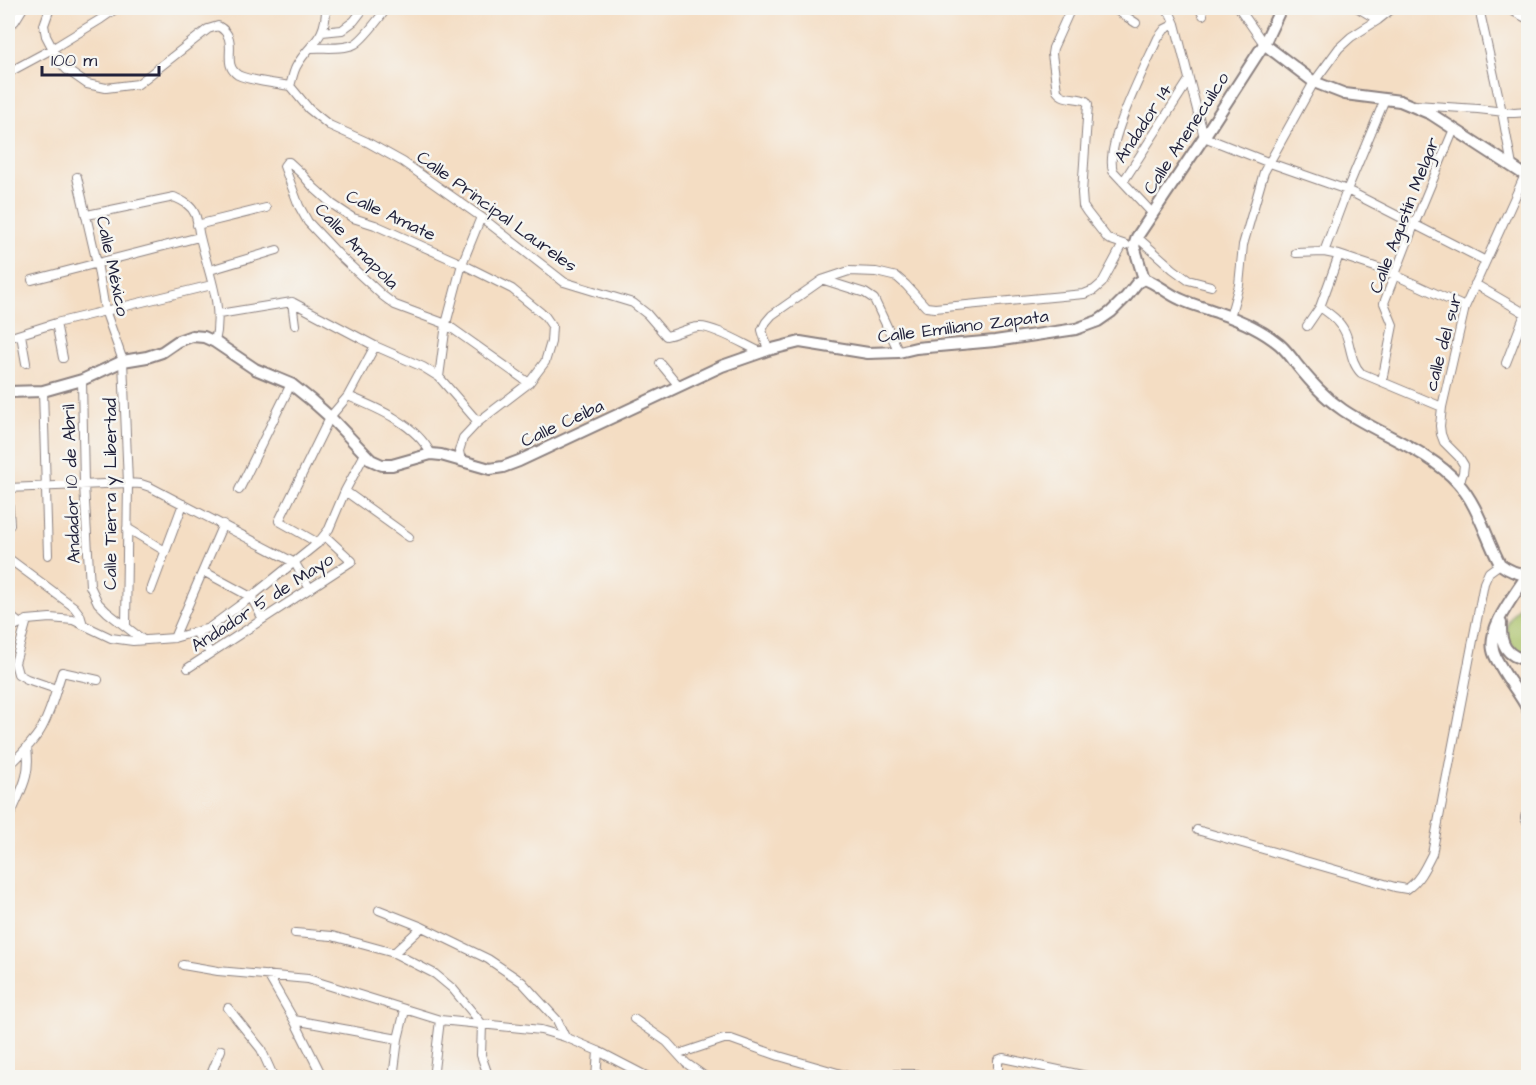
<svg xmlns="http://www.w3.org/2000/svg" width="1536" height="1085" font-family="'Architects Daughter',sans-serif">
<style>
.green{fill:#a8c065;stroke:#657150;stroke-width:1.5}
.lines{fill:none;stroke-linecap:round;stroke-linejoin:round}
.street-casing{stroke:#8b807f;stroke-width:10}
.secondary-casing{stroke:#8b807f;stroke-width:14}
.highway-casing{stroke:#8b807f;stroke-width:16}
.street{stroke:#fff;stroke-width:8}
.secondary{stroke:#fff;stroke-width:10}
.highway{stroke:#fff;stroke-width:14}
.labels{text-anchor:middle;stroke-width:5;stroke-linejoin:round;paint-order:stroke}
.street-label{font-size:18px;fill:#22223b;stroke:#f6f6f2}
</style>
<rect width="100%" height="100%" fill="#f6f6f2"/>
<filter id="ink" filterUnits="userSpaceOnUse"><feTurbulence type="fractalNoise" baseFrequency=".0167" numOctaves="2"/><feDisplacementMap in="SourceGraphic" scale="12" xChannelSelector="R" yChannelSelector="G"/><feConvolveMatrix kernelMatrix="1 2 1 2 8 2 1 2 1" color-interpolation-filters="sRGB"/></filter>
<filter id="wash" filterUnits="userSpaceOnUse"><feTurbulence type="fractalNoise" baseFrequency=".008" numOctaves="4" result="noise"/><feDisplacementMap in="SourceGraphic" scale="24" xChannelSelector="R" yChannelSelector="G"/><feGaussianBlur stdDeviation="1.35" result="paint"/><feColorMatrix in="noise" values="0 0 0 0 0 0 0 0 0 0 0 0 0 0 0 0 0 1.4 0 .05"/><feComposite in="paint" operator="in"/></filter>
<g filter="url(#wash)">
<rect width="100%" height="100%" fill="#f4ddc3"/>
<!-- green -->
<path class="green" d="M1528,597v58c-36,-15 -21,-38 0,-58z"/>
</g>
<g filter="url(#ink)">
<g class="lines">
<!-- street casing -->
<g class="street-casing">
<path id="street" d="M50,8l-6,17 2,11 13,25 8,9 20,14 19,4 32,-4 70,-55 10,-3c24,13 1,37 20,49 9,5 40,9 52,11
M1071,8l-18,40 -1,6 5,37c7,10 19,5 29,10l2,3 -6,89 1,13 4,6 21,27 18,6
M1113,8l23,15
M1165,8l5,5 5,11 29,113 66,26 77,27 139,71
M1199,8l4,7
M1239,8l25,36
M1358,8l20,12
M1479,8l23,104 10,54
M1507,8l21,11
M8,27l7,-6 8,-13
M322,32l20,-2 12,-9 10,-13
M311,48c13,-1 32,2 44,-4 9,-5 25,-27 32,-36
M8,71l5,-1 39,-21 49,-30 16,-11
M290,86l19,23 20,16 38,17 36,20 78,55 83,65 69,21 14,11 19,22c11,-2 21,-8 32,-9 14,-2 49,19 63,25
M290,86c2,-6 3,-13 6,-19 13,-25 30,-25 30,-59
M1415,105l63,4 36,4 14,-1
M77,177l20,86 8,47 18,51 5,122 -2,143
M1123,182l66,-102
M1153,214l-40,-43c-9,-26 33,-106 45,-133l7,-9 10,-5
M87,215l87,-18c9,4 17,8 21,17 3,7 3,16 5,23 8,35 24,69 15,105
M197,225l69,-17
M1137,237l36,32 15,11 23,6
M1324,252l23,-62 38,-91
M1296,253l28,-1 15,3 45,15 81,37
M210,270l67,-20
M32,280l167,-43
M824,280l41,13 9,6 25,53
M1475,284l53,31
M292,302l83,44 48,21 16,10 39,45
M292,302l3,23
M1320,307c10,7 20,14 25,25 6,13 5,30 16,41l81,34
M219,314l73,-12
M1230,317l9,-32 4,-40 21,-73 50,-90 25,-34 12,-11 27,-17 15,-12
M56,323l7,35
M1307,326l13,-19 19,-52
M21,335l5,28
M8,338l48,-15 156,-38
M768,350l-6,-20 4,-8 6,-7 50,-35 27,-9 27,1 21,5 9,8 20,22 9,1 149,-14 10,-4 8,-7 21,-39
M660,363l19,23
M1506,363l22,-57
M439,377l7,-53 16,-60 19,-47
M82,380l2,105 6,101 8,17 9,9 36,28
M1382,381l11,-56 -9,-22 30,-78 40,-96
M43,391l5,164
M348,396c29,12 68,28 83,58
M461,461l-2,-10 4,-13 15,-16 51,-39 16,-21 6,-20 1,-16 -7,-10 -33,-27 -50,-25 -87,-39 -22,-7 -21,-14 -19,-17 -11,-13 -13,-12h-2l-3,4 15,40 9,16 33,35 42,39 12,9 51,19 83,59
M1459,484l4,-11 1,-8 -5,-8 -15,-15 -3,-8 -1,-8 2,-19 23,-100 60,-132
M8,488l120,-5 13,1 9,3 145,76 15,26
M239,490l52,-106
M345,491l64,46
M8,494l2,31
M127,528l38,23
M318,543l-39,-22 51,-104 18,-21 27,-50
M8,558l66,49 6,8 3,10
M203,571l48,26 12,22
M151,590l32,-86
M8,614l11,9
M27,620l-12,43 3,11 9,5 29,10
M8,629l19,-9 23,-2 23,2 38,18 22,3 41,-3 35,-10 42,-31 67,-54 11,-14 16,-38 20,-37
M196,632l14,21
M174,638l49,-114
M188,668l164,-107 -27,-25
M8,767c11,-11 23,-22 32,-36 11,-18 15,-39 22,-59l36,8
M11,814c10,-25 20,-37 16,-66
M1197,830l198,57 12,2c12,-8 18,-21 25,-35l52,-271 5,-11 11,-8
M379,910l43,17 66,32 34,23 35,38 8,17
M295,933l37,3 62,17 41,21 18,15 29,35
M394,953l28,-26
M183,965l35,6 90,8 132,41 101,10 24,7 33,14 52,27
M268,975l26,45 29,58
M228,1008l33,41 13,29
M634,1019l33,23 19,21 21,15
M294,1020l104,19
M482,1024l-1,31 8,23
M679,1054l45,-15h7l48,17 76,22
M488,1076l23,2
M323,1077l12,1
M212,1078v-6l9,-22
M393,1078l5,-39 7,-29
M433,1078l7,-58
M596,1078l2,-27
M890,1078l4,-4h23
M998,1078v-18l5,-2 93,20"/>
</g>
<!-- secondary casing -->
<g class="secondary-casing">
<path id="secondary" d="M1264,44l50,38 31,12 55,7 31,13 97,63
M1144,279c11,3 24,15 36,20 12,6 26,9 39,14 21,7 43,17 60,31 7,6 13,14 18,21 14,17 27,32 46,45 35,24 86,40 115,73 20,22 28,55 42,81 9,7 17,10 28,11
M1144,279l-10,-33 3,-9 67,-100 60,-93 17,-36
M8,392l35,-1 39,-11 41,-19 24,-4 15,-5 16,-11 14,-5 12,1 11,5 40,27 36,15 20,16 19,17 41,43 11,5h10l39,-11 10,1 49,14 13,-2 16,-6 203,-95 46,-16 32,-8 68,11 31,-1 17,-4 79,-7 81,-12 22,-8 13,-9 15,-15 11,-14 7,-4
M1527,575c-12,20 -39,51 -34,75 1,6 5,12 8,17 8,15 20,28 27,43
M1501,623c-1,21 5,34 27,37"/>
</g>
<!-- highway casing -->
<g class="highway-casing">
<path id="highway" d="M1528,818v-1"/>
</g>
<!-- street -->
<use href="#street" class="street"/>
<!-- secondary -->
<use href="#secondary" class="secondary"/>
<!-- highway -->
<use href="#highway" class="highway"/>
</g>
</g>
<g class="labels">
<!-- street labels -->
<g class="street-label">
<text transform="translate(1143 123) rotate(-57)" y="6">Andador 14</text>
<text transform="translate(1186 133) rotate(-57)" y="6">Calle Anenecuilco</text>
<text transform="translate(497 211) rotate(36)" y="6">Calle Principal Laureles</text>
<text transform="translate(391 215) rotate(25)" y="6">Calle Amate</text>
<text transform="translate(1404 215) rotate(-69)" y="6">Calle Agustín Melgar</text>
<text transform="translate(357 246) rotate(46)" y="6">Calle Amapola</text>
<text transform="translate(113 266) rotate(78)" y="6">Calle México</text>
<text transform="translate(963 326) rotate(-7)" y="6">Calle Emiliano Zapata</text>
<text transform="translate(1443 342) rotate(-75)" y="6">calle del sur</text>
<text transform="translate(562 423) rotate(-25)" y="6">Calle Ceiba</text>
<text transform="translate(71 484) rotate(-92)" y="6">Andador 10 de Abril</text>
<text transform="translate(110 494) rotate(-90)" y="6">Calle Tierra y Libertad</text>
<text transform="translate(262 602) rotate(-33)" y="6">Andador 5 de Mayo</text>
</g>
</g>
<!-- margin -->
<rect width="1536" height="1085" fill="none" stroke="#f6f6f2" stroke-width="30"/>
<!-- scale -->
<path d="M42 66v9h117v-9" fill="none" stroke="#22223b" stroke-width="3"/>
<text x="51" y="66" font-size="18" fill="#22223b" stroke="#f6f6f2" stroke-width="4.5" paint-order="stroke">100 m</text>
</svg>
